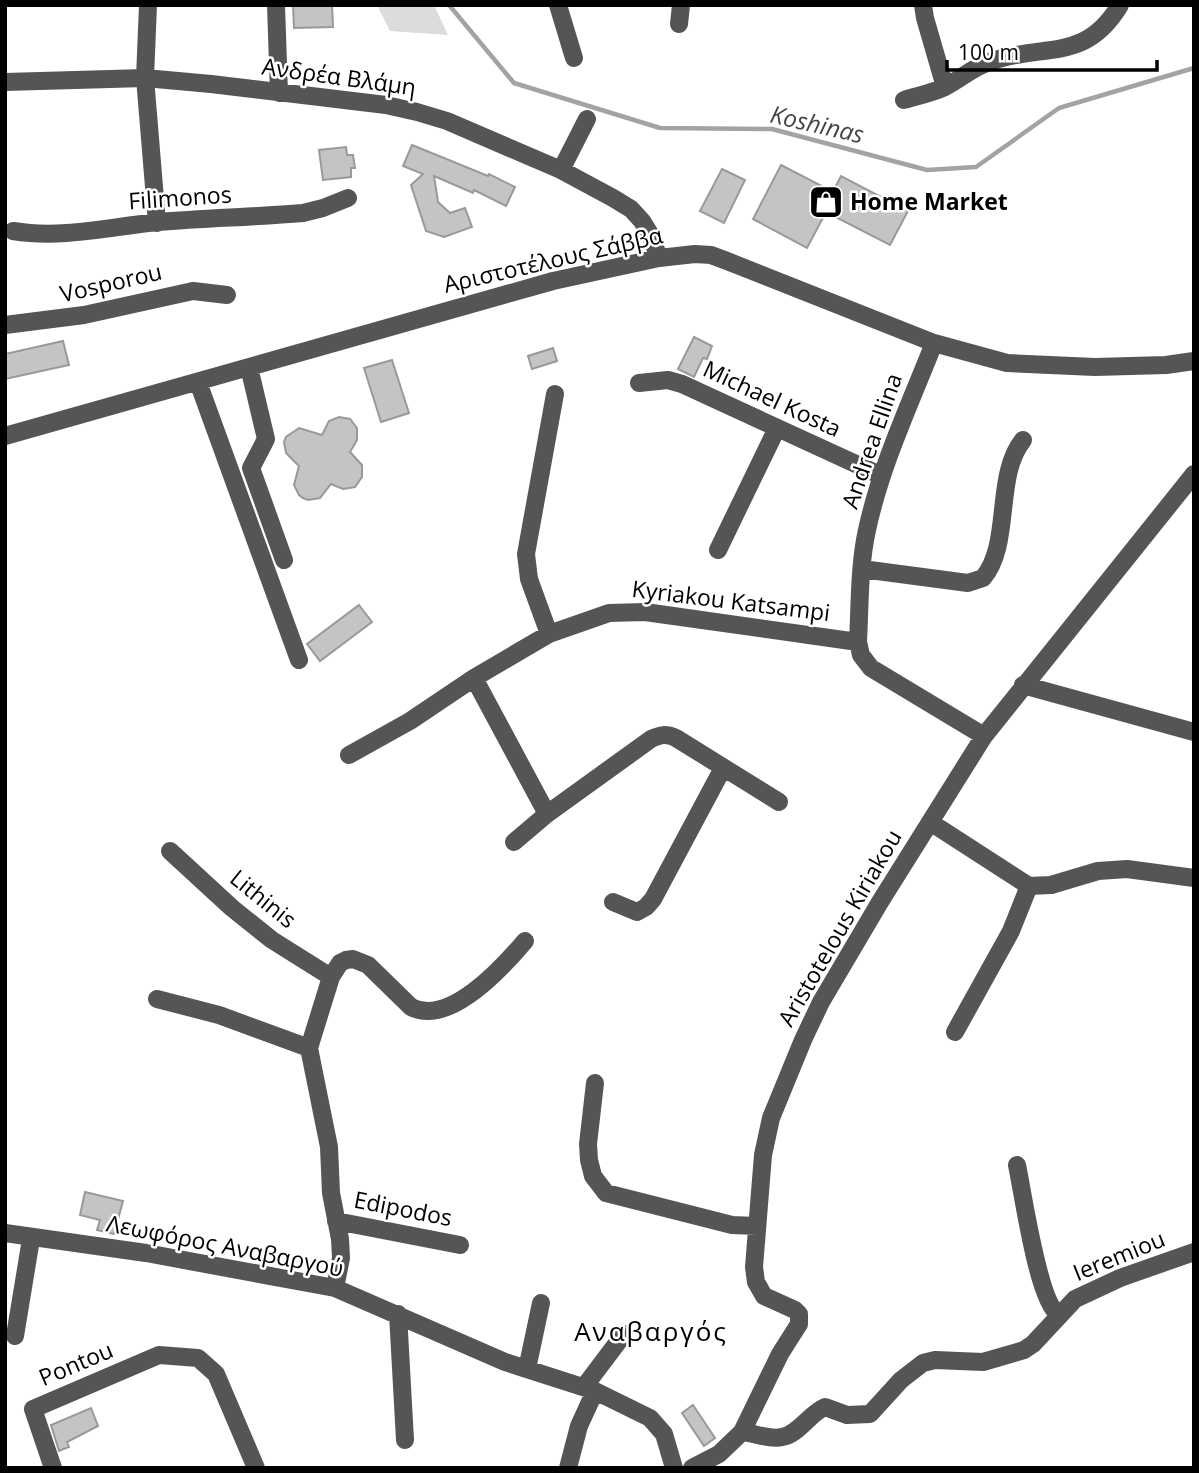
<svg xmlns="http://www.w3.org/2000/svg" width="1199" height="1473" font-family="'Open Sans',sans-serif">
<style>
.green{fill:#dcdcdc}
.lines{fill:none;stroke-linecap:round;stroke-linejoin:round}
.stream{stroke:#a3a3a3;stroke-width:4.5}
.building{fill:#c4c4c4;stroke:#999;stroke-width:2}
.minor{stroke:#555;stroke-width:18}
.labels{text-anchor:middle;stroke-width:5;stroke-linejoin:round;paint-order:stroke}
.street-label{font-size:23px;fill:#000;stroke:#fff}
.poi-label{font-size:23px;font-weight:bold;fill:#000;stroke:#fff;text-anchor:start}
.water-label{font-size:24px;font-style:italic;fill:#444;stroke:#fff}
.quarter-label{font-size:26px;letter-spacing:2px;fill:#000;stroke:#fff}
</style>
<rect width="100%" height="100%" fill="#fff"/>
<!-- green -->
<path class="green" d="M377,5h57l14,30 -58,-4z"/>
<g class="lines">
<!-- stream -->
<path class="stream" d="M449,5l65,78 146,45 112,1 155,41 49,-3 83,-59 135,-40"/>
</g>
<!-- building -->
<path class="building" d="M293,5h39l1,22 -39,1z
M412,145l76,31 1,-2 26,13 -9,19 -32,-16 -1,3 -39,-17 4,26 12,11 15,-5 7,19 -28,10 -18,-6 -15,-46 12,-11 -20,-8z
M346,147l1,8h6l2,13h-4v9l-28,3 -4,-30z
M781,165l52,27 8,-16 67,35 -18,34 -64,-33 -19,36 -54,-29z
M722,169l23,11 -21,43 -24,-12z
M694,337l18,9 -5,13 -4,-1 -9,19 -16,-8z
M63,341l6,24 -64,14v-25z
M553,348l4,13 -25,8 -4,-13z
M392,360l17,53 -28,9 -17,-54z
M339,417l11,2 7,9v12l-7,12 12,13v12l-7,10 -12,2 -12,-5 -11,14 -12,2 -5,-2 -4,-3 -5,-10 5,-19 -13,-13 -2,-11 2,-5 13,-9 23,7 7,-14z
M359,605l13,17 -52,39 -13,-17z
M85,1192l38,9 -9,33 -17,-4 3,-10 -20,-5z
M693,1405l22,33 -11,8 -22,-33z
M91,1408l7,18 -31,16 2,5 -10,4 -8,-26z"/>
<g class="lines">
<!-- minor -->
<path class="minor" d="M148,5l-3,73 12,145
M276,5l3,88
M558,5l16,53
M923,5l2,13 20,69
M679,24l2,-19
M5,82l140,-4 66,6 175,21 31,7 30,9 114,49 52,28 18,11 11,12 8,13 9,24
M904,100c13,-4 28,-7 41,-13 16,-8 29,-21 47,-26 53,-18 93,2 128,-56
M561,170l26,-51
M13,231c49,8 96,-4 145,-9 48,-4 97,-5 145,-9l20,-5 25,-10
M5,325l79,-10 109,-24 34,4
M934,343c-24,61 -53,122 -67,187 -8,36 -7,75 -9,112l3,13 10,13 113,68
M249,367l17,72 -15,29 33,92
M198,382l101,278
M639,383l29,-3 14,4 200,92
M5,436l548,-155 106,-23 36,-4 16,1 16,6 207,82 73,20 88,4 71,-2 28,-4
M718,550l59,-122
M862,569l106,14 15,-5c29,-34 11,-102 40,-138
M549,634l-20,-55 -3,-25 29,-160
M474,678l73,136
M1023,685l171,47
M349,755l61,-34 64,-43 75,-44 60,-21 36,-1 213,30
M930,822l99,64
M514,842l33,-28 104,-75c9,-4 15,-6 25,-1l103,64
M170,851l62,57 40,32 59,37
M1029,886l22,-1 47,-14 29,-2 67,9
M613,902l24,10 9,-5 7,-8 70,-131
M157,999l62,16 90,33
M955,1032l56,-101 18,-45
M595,1083l-7,61 1,16 4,16 13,17 126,32 24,1
M1017,1165c6,28 21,136 41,149
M336,1221l124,24
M5,1233l141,20 189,35 170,74 90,29 55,27 14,16 10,34
M335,1288l6,-30 -1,-19 -9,-46 -2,-46 -20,-99 22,-71 9,-14 6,-3 7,-1 15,6 43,42c38,20 92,-40 114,-66
M398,1314l7,126
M15,1336l16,-97
M527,1369l14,-66
M584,1387l40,-53
M742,1432c12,1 29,8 40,5 16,-2 28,-24 43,-30l22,8 23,-1 31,-34 22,-17 12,-3 48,2 41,-12 9,-6 42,-45 45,-21 74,-26
M53,1468l-20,-59 126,-54 39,3 18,16 40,94
M568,1468l11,-42 16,-35
M692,1468l27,-14 23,-22 38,-78 19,-30v-10l-4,-4 -31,-14 -8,-14 -2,-15 9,-112 8,-37 32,-78 18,-38 59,-100 104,-166 210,-262"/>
</g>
<!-- icons -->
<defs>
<g id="shop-square" transform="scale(1.75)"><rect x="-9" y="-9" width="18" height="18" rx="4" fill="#000" stroke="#fff"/><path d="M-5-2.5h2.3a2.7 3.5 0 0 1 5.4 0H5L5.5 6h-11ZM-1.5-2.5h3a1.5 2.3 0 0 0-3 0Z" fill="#fff"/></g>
</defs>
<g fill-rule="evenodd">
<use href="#shop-square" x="826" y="202"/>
</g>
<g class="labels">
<!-- street labels -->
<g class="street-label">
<text transform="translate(339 77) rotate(8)" y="8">Ανδρέα Βλάμη</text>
<text transform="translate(180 198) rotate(-4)" y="8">Filimonos</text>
<text transform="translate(553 260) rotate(-13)" y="8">Αριστοτέλους Σάββα</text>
<text transform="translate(111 283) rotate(-13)" y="8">Vosporou</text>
<text transform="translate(772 399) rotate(25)" y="8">Michael Kosta</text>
<text transform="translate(872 441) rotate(-71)" y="8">Andrea Ellina</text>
<text transform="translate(731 601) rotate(7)" y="8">Kyriakou Katsampi</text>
<text transform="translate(263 899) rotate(39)" y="8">Lithinis</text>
<text transform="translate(840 928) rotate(-60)" y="8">Aristotelous Kiriakou</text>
<text transform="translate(403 1209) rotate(11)" y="8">Edipodos</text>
<text transform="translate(225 1246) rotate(11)" y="8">Λεωφόρος Αναβαργού</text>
<text transform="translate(1119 1256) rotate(-22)" y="8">Ieremiou</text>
<text transform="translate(76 1364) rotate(-23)" y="8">Pontou</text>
</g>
<!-- poi labels -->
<g class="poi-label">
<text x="850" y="210">Home Market</text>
</g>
<!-- water labels -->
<g class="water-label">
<text transform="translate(817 125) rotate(13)" y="8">Koshinas</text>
</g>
<!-- quarter labels -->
<g class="quarter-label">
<text x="651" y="1341">Αναβαργός</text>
</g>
</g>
<!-- border -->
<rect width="1199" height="1473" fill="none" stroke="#000000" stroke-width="14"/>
<!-- scale -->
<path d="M947 60v10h210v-10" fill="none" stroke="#000000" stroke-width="3.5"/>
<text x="958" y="60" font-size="21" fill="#000000" stroke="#ffffff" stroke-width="5" paint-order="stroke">100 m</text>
</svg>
